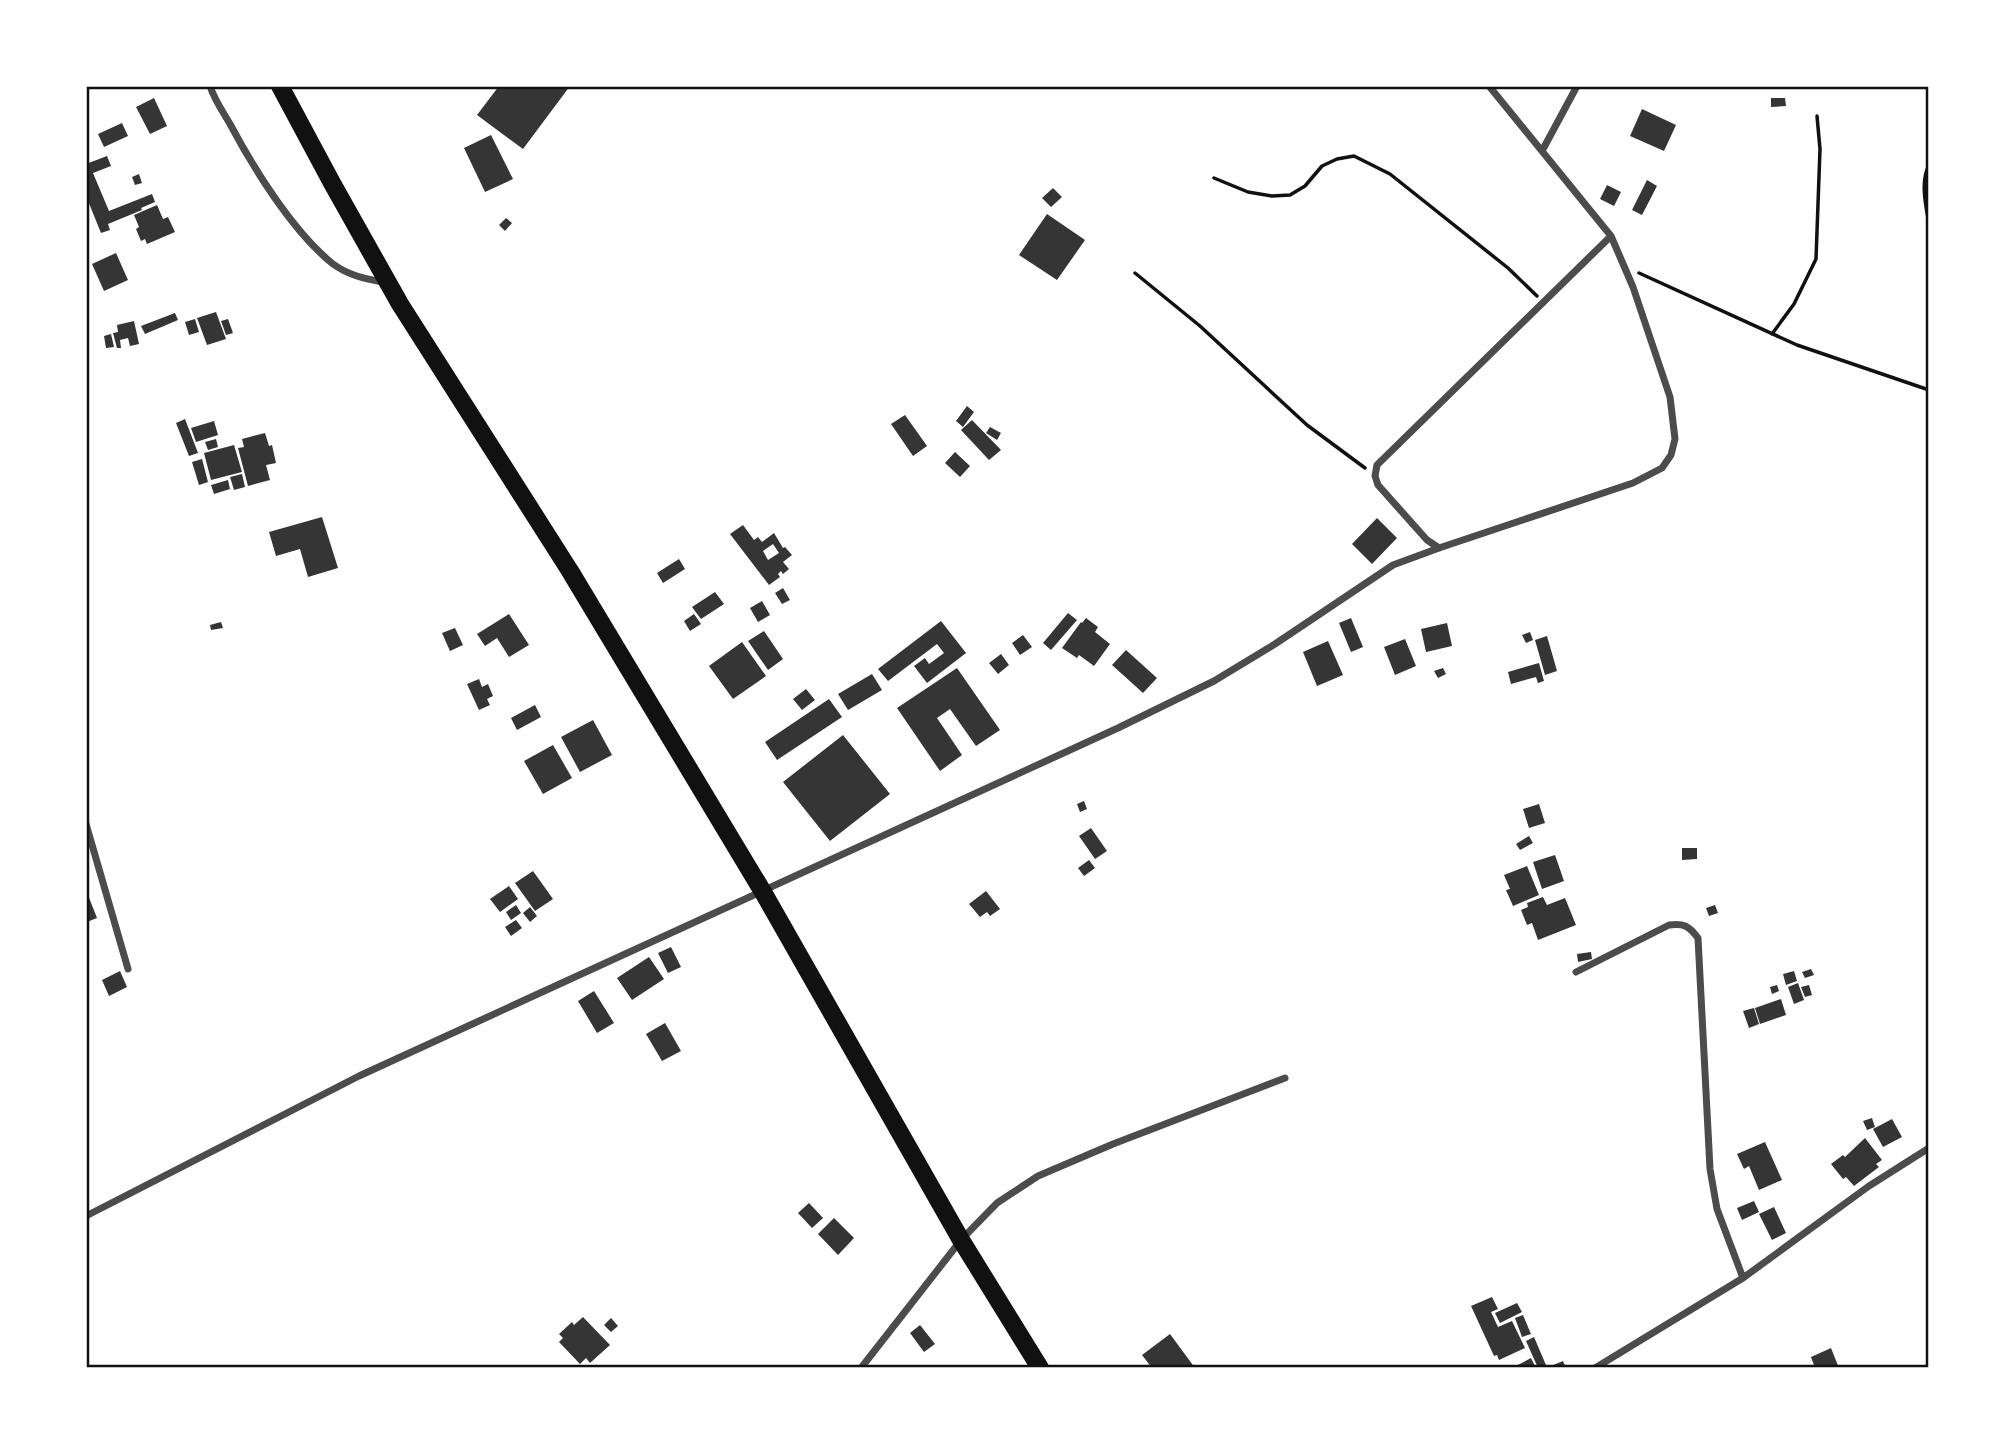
<svg xmlns="http://www.w3.org/2000/svg" width="2015" height="1454" font-family="Merriweather,serif">
<style>
.building{fill:#353535;fill-rule:evenodd}
.lines{fill:none;stroke-linecap:round;stroke-linejoin:round}
.path{stroke:#111;stroke-width:3.5}
.minor{stroke:#4c4c4c;stroke-width:7}
.trunk{stroke:#111;stroke-width:18}
.neatline{fill:none;stroke:#111;stroke-width:2.5}
</style>
<rect width="100%" height="100%" fill="#fff"/>
<!-- building -->
<path class="building" d="M499,86h71l-47,63 -46,-34z
M154,98l13,28 -17,8 -14,-27z
M1771,98h14l1,8 -15,1z
M1642,109l34,16 -12,26 -34,-15z
M122,123l6,13 -24,11 -6,-13z
M491,135l22,44 -28,13 -21,-44z
M107,156l4,10 -18,7 16,38 43,-17 3,8 -14,6 1,2 -34,14 2,6 -9,3 -15,-37v-32z
M139,174l3,9 -7,2 -3,-8z
M1647,180l10,6 -15,29 -10,-5z
M1607,185l14,7 -7,14 -14,-7z
M1053,188l9,9 -11,10 -9,-9z
M157,205l6,14 5,-2 7,15 -28,12 -2,-5 -4,2 -5,-12 3,-2 -5,-12z
M1047,214l38,26 -28,40 -38,-25z
M506,218l6,5 -7,8 -6,-6z
M116,253l12,27 -24,11 -12,-27z
M216,312l10,27 -19,6 -10,-27z
M175,313l3,7 -33,14 -4,-8z
M195,319l4,13 -10,3 -4,-13z
M228,319l5,14 -7,2 -5,-14z
M134,321l5,23 -9,2 -2,-8 -8,2 1,8h-4l-4,-15 5,-1 -1,-7z
M111,334l3,13 -8,1 -2,-12z
M967,406l7,6 -11,15 -7,-6z
M905,415l22,31 -14,10 -22,-32z
M185,419l13,34 -9,3 -13,-33z
M972,420l29,30 -12,10 -28,-30z
M214,421l4,14 -22,7 -5,-14z
M990,427l11,6 -4,7 -11,-7z
M265,433l4,13 3,-1 4,18 -10,2 4,15 -22,6 -10,-38 6,-1 -2,-8z
M216,439l2,8 -10,3 -3,-8z
M234,445l8,27 -31,8 -7,-27z
M955,452l15,14 -10,11 -15,-14z
M202,459l6,23 -9,3 -7,-23z
M242,474l3,13 -11,3 -4,-13z
M228,480l2,9 -16,5 -3,-9z
M322,517l16,51 -30,9 -8,-28 -24,7 -7,-24z
M1377,518l20,20 -25,26 -20,-20z
M743,525l11,15 4,-3 4,5 12,-9 9,15 2,-1 7,8 -9,7 6,7 -6,5 -2,-3 -3,3 2,3 -11,8 -39,-51zM773,544l6,9 -11,7 -5,-9z
M679,559l6,10 -22,14 -6,-10z
M783,588l7,12 -8,4 -7,-11z
M715,592l9,12 -23,15 -9,-12z
M762,601l8,14 -12,7 -8,-14z
M1068,613l9,7 -26,30 -8,-7z
M509,614l20,31 -20,12 -12,-19 -12,8 -8,-12z
M694,614l7,10 -11,7 -6,-10z
M1086,618l12,9 -3,5 15,12 -16,22 -15,-11 -2,3 -15,-10 19,-26 1,1z
M1351,618l12,29 -12,5 -12,-29z
M941,621l25,32 -39,30 -13,-17 11,-8 4,6 15,-11 -7,-9 -49,37 -10,-12z
M221,622l2,6 -12,2 -1,-5z
M1447,623l5,23 -26,6 -5,-23z
M455,628l8,17 -13,6 -8,-18z
M764,631l19,28 -15,11 -20,-29z
M1530,632l3,8 -7,3 -4,-8z
M1023,635l9,12 -12,8 -8,-12z
M1547,636l10,35 -12,4 -10,-35z
M1405,639l11,27 -21,9 -11,-28z
M1328,641l15,34 -26,11 -14,-34z
M742,642l24,34 -33,23 -24,-33z
M1126,650l31,28 -14,15 -31,-28z
M1001,654l8,11 -11,9 -9,-11z
M1539,663l5,18 -6,2 -2,-6 -25,7 -3,-12z
M957,668l43,62 -24,16 -26,-37 -13,9 25,37 -22,16 -43,-63z
M1443,668l3,6 -8,4 -4,-7z
M872,674l10,16 -34,20 -10,-16z
M479,679l3,8 6,-3 5,12 -6,3 3,6 -11,5 -12,-26z
M806,689l9,11 -13,10 -9,-11z
M829,699l13,18 -65,43 -12,-18z
M535,705l6,12 -24,13 -6,-12z
M593,720l19,35 -32,17 -19,-35z
M843,735l47,59 -60,47 -47,-59z
M553,745l19,33 -29,16 -19,-33z
M1084,801l3,8 -7,3 -3,-8z
M1539,804l6,19 -16,5 -6,-19z
M1091,828l16,23 -12,8 -16,-23z
M1529,836l4,7 -13,7 -4,-6z
M1682,848h15v11l-15,1z
M1555,855l9,26 -22,8 -9,-27z
M1089,860l6,8 -11,8 -6,-8z
M1527,866l12,29 -26,11 -7,-16 4,-1 -6,-14z
M533,871l20,28 -18,12 -20,-28z
M509,886l9,13 -18,13 -10,-13z
M986,891l14,18 -10,7 -3,-4 -7,5 -11,-13z
M86,895h2l9,23 -10,4z
M1543,897l4,8 18,-7 11,27 -38,15 -6,-17 -5,2 -6,-15 7,-3 -1,-4z
M516,905l5,8 -10,7 -5,-8z
M1715,905l3,8 -9,3 -3,-8z
M530,907l7,9 -7,6 -7,-9z
M516,920l6,8 -11,8 -6,-9z
M671,947l10,20 -13,6 -10,-20z
M1591,952l1,7 -14,3 -1,-8z
M649,957l15,22 -32,21 -15,-22z
M1811,969l3,6 -9,3 -3,-6z
M120,971l7,16 -18,9 -7,-16z
M1794,971l3,10 -11,4 -3,-11z
M1798,983l6,17 -10,4 -6,-17z
M1777,985l2,6 -7,3 -2,-7z
M1809,985l3,10 -7,2 -4,-10z
M594,991l20,32 -17,10 -19,-32z
M1781,999l5,16 -26,9 -5,-16z
M1754,1008l5,16 -10,4 -6,-17z
M665,1023l16,28 -19,10 -16,-27z
M1872,1118l3,9 -8,3 -4,-9z
M1892,1119l10,18 -19,10 -10,-18z
M1865,1138l17,22 -6,4 3,3 -25,19 -8,-9 -3,2 -12,-15 12,-9 2,2z
M1765,1142l17,38 -23,10 -10,-24 -5,3 -7,-15z
M1754,1201l5,11 -17,8 -5,-12z
M809,1203l14,15 -11,10 -14,-15z
M1774,1207l12,26 -14,7 -13,-26z
M834,1218l20,20 -16,17 -20,-21z
M1492,1297l6,12 -7,3 7,15 14,-6 13,27 -26,12 -2,-5 -3,1 -23,-50z
M1517,1303l5,9 -22,11 -5,-10z
M1523,1315l8,19 -9,3 -7,-19z
M583,1317l27,28 -20,18 -4,-5 -6,6 -21,-22 4,-4 -4,-4 13,-12 2,3z
M611,1318l7,8 -7,6 -7,-7z
M920,1325l15,19 -11,8 -14,-19z
M1170,1334l25,34h-43l-10,-13z
M1534,1337l12,28 -8,3 -12,-27z
M1831,1348l8,20h-24l-4,-11z
M1531,1358l5,10h-24z
M1563,1361l3,7h-20z"/>
<g class="lines">
<!-- path -->
<path class="path" d="M1929,165c-9,16 -3,42 0,59
M1214,178l34,14 24,4 18,-1 15,-9 17,-20 15,-7 17,-3 36,18 118,94 29,28
M1135,273l65,53 107,99 58,43
M1639,273l158,72 132,45
M1772,334l22,-30 22,-45 4,-110 -3,-33"/>
<!-- minor -->
<path class="minor" d="M210,86c4,13 13,26 20,38 24,45 63,108 103,140 15,11 32,15 50,18
M1542,151l35,-65
M1439,548l-12,-8 -49,-55 -3,-9 2,-11 234,-229
M86,824l42,145
M1576,972l93,-47c15,-2 20,1 29,13l12,231 7,40 26,69
M86,1216l273,-140 759,-348 96,-47 61,-37 118,-79 46,-17 194,-65 29,-15 9,-13 4,-16 -5,-42 -37,-110 -22,-51 -122,-150
M861,1368l100,-128 36,-37 41,-27 75,-32 172,-66
M1595,1368l148,-90 126,-92 60,-38"/>
<!-- trunk -->
<path class="trunk" d="M280,86l52,97 68,121 170,267 193,321 198,348 79,128"/>
</g>
<!-- border -->
<rect width="2015" height="1454" fill="none" stroke="#ffffff" stroke-width="175"/>
<rect x="88" y="88" width="1839" height="1278" class="neatline"/>
</svg>
